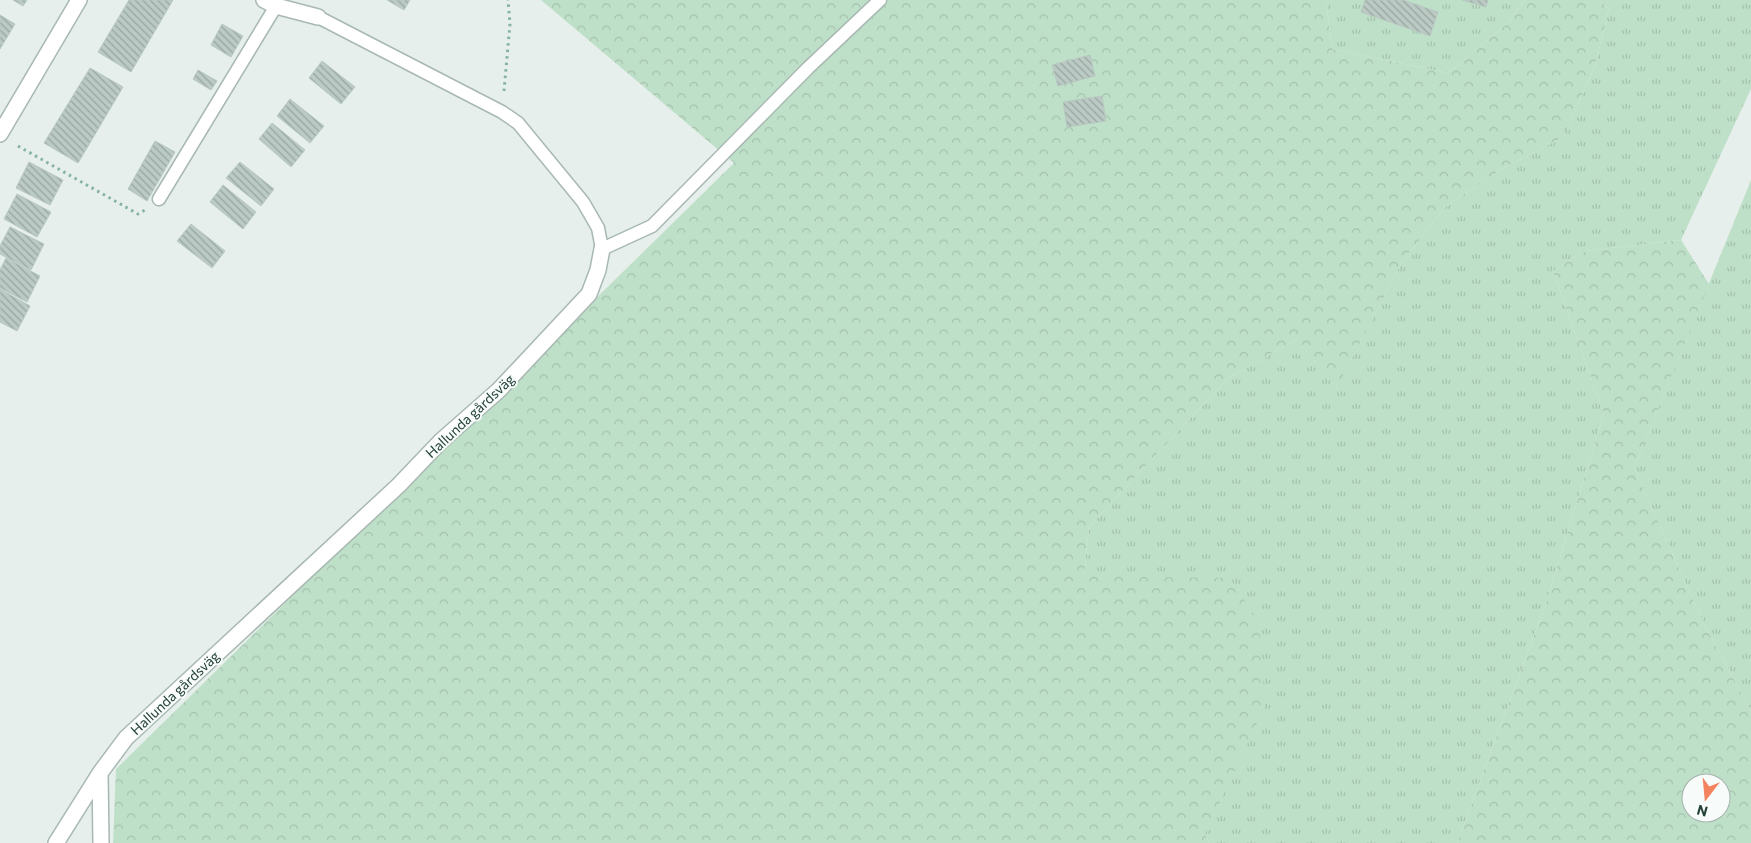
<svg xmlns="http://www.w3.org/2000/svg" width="1751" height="843" font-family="Commissioner,sans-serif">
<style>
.grass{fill:url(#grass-tufts)}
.forest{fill:url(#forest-crowns);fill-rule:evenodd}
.building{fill:url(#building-back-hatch);stroke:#b8c9c2}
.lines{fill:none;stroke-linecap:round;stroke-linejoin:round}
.service-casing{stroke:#a8b8b2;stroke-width:15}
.minor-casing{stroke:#a8b8b2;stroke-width:18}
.path{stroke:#86b3a5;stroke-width:3;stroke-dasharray:2.5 4;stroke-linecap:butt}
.service{stroke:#fff;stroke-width:12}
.minor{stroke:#fff;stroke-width:15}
.labels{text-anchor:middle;stroke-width:4;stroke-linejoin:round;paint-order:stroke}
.street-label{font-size:14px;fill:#24423a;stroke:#f7fbf9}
</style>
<defs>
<pattern id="grass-tufts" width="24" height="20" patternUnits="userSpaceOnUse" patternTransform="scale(1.25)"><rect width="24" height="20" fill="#bfe0c8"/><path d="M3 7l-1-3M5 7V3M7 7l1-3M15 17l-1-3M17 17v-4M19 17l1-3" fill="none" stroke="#a4c1ad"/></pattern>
<pattern id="forest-crowns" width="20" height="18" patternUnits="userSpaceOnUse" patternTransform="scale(1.25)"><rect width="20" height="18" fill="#bfe0c8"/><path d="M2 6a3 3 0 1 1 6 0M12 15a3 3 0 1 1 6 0" fill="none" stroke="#a4c1ad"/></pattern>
<pattern id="building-back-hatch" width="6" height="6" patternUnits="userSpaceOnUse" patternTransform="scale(1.25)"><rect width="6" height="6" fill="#bbcac4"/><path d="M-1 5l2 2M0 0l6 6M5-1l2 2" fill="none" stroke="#98a6a0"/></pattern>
</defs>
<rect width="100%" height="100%" fill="#e6efeb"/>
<!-- grass -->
<path class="grass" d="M1326,0h199l-15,21 -62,52 -116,-24z
M1599,0h152v89l-70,151 -96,11 -32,20 51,143 -58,189 -89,240h-248l-125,-267 5,-49 139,-149 70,-39 38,49 66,-126 43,-55 57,-38 61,-32 32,-71 14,-57z
M1751,180v531l-46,-85 -71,-158z"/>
<!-- forest -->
<path class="forest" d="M541,0h785l6,49 116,24 62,-52 15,-21h74l10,9 -14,57 -32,71 -61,32 -57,38 -43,55 -66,127 -38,-50 -70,39 -139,149 -5,49 146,2 29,44 6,84 -60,128 4,9h-1096l3,-74 618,-606z
M1681,240l28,44 -75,184 71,158 46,85v132h-294l89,-240 58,-189 -51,-143 32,-20zM1691,783h30v30h-30z"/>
<!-- building -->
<path class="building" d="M13,0h14l-4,6z
M129,0h44l-42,72 -33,-20z
M387,0h23l-6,10z
M1365,0h38l35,12 -8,24 -69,-24z
M1462,0h26l-2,7z
M0,15l15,9 -15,25z
M222,24l21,12 -12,21 -20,-12z
M1090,55l5,21 -37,10 -6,-21z
M322,61l33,26 -14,17 -32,-26z
M90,68l33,19 -45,76 -34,-20z
M198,70l19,11 -6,9 -18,-11z
M1102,96l4,25 -39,6 -4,-25z
M290,99l34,27 -14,17 -33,-27z
M272,123l33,27 -14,17 -32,-28z
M155,141l20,11 -28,49 -19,-12z
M29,162l34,18 -13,25 -34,-17z
M240,162l34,27 -13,17 -35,-28z
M223,185l33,27 -13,17 -33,-27z
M17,194l34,18 -14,25 -33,-18z
M191,224l34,27 -13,17 -35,-27z
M10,227l34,17 -13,26 -31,-16v-8z
M6,258l34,18 -13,26 -27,-14v-18z
M0,289l30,17 -13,25 -17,-9z"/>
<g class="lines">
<!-- service casing -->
<g class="service-casing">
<path id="service" d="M318,17l184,95 16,11 65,79 15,26 4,21 50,-23 156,-158 72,-68
M159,199l117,-193"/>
</g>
<!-- minor casing -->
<g class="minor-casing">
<path id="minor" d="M264,0l12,6 42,11
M0,134l79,-134
M100,773l1,70
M56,843l44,-70 26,-35 273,-253 42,-44 58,-51 90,-96 9,-24 4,-21"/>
</g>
<!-- path -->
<path class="path" d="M504,91l6,-67 -2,-24
M18,146l120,68 7,-4"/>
<!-- service -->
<use href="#service" class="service"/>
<!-- minor -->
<use href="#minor" class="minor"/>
</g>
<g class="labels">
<!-- street labels -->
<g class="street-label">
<text transform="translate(470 416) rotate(-43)" y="5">Hallunda gårdsväg</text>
<text transform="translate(175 693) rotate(-43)" y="5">Hallunda gårdsväg</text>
</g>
</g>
<!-- north arrow -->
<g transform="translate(1706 798) rotate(196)"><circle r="24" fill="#f7fbf9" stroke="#a3b1ad"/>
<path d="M0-4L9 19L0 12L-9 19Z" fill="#f4845f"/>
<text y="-8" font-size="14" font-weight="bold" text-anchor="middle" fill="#24423a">N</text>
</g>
</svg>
